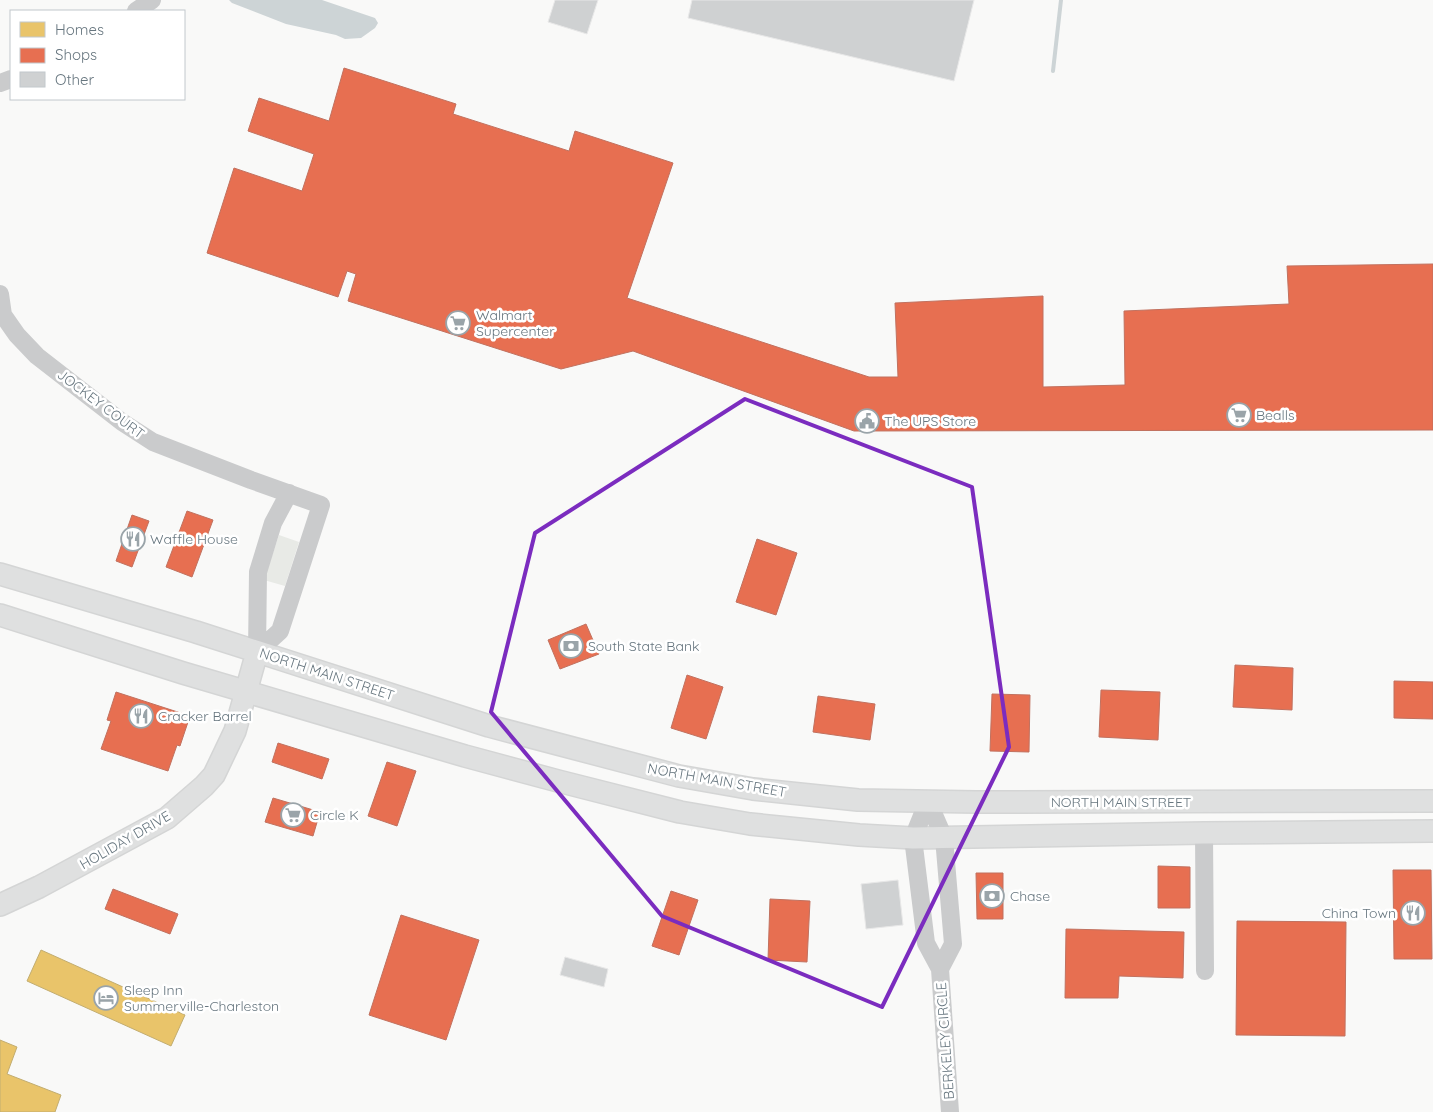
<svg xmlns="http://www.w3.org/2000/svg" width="1433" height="1112" font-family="Quicksand,sans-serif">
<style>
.green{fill:#e8eae6}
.water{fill:#cdd4d6}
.homes{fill:#e9c46a;stroke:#c2ad70}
.shops{fill:#e76f51;stroke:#c1715f}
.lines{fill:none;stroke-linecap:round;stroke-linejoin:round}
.stream{stroke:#cdd4d6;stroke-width:4}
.building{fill:#cfd1d2;stroke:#e8e8e8}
.major-casing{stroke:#d4d5d5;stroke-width:24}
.minor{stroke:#cacbcc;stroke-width:18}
.major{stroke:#dfe0e0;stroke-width:21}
.marked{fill:none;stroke:#7b2cbf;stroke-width:4;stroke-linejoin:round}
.labels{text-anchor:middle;stroke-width:5;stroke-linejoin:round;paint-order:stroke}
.poi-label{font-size:14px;fill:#67767f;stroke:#fff;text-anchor:start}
.street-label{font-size:14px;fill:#67767f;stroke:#fff}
</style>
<rect width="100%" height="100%" fill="#f9f9f8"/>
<!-- green -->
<path class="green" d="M279,535l20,7 -14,44 -21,-6z"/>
<!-- water -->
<path class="water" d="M229,0h93l53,18 3,5 -3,5 -14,10 -16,1 -9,-4 -50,-11 -54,-21z"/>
<!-- homes -->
<path class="homes" d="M41,950l144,65 -14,31 -144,-65z
M0,1040l17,7 -10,27 54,21 -6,17h-55z"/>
<!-- shops -->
<path class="shops" d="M344,68l112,36 -3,10 116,37 6,-20 98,32 -46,135 242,79h29l-3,-74 148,-7v91l82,-2 -1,-74 165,-7 -2,-38 146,-2v166l-579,1 -221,-80 -72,18 -213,-68 8,-27 -9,-3 -9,26 -131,-44 27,-85 68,23 12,-37 -66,-23 11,-33 70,23z
M187,511l26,9 -21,57 -26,-10z
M132,515l17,6 -17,46 -16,-6z
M757,539l40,14 -21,62 -40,-13z
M586,624l13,30 -39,15 -12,-29z
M1235,665l58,3 -1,42 -59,-3z
M687,675l36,12 -17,52 -35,-11z
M1394,681l39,1v37l-39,-1z
M1101,690l59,2 -2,48 -59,-3z
M116,692l74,24 -10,30 -3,-1 -9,26 -67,-22 10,-28 -4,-1z
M992,694l38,1 -1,57 -39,-1z
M818,696l57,8 -5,36 -57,-8z
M278,743l51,16 -7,20 -50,-17z
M387,762l29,9 -19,55 -29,-10z
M273,798l47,14 -7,24 -48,-14z
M1158,866l32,1v41h-32z
M1393,870h38l1,89h-38z
M976,873h27v46h-26z
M113,889l65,25 -8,20 -65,-25z
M671,891l27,9 -19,55 -27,-9z
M770,899l40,2 -3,61 -39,-2z
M401,915l78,25 -33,100 -77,-25z
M1237,921l109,1 -1,114 -109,-1z
M1066,929l118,3 -1,46 -64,-2 -1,22h-53z"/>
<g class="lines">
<!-- stream -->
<path class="stream" d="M1053,71l8,-71"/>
</g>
<!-- building -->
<path class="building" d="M555,0h43l-11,34 -39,-12z
M692,0h282l-20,81 -266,-63z
M898,880l5,45 -37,4 -5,-45z
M565,957l43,12 -4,18 -44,-12z"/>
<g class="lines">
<!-- major casing -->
<g class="major-casing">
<path id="major" d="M0,574l196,58 293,94 190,50 74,13 105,11 118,2 457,-1
M0,615l183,58 282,83 93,25 122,31 70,12 109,11 54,3 291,-5 229,-2
M0,905l39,-18 128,-69 37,-32 10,-11 21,-44 22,-79"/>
</g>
<!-- minor -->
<path class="minor" d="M136,11l16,-11
M0,83l11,-4
M0,294l3,21 14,20 20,21 85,66 31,20 98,38 70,25 -41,126 -23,21
M257,652l1,-80 15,-49 16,-30
M928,801l-15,37 13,105 14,26 10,143
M928,801l16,37 9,106 -13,25
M1204,833l1,138"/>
<!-- major -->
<use href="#major" class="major"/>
</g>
<!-- marked area -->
<path class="marked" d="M745,399l227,88 37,260 -127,260 -220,-91 -171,-204 44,-179z"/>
<!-- icons -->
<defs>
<g id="supermarket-ring" transform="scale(1.25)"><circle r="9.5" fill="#fff" stroke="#9aa4a9" stroke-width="1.5"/><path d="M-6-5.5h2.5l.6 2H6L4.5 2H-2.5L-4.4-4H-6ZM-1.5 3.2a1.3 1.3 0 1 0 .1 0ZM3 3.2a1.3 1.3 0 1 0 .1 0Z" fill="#9aa4a9"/></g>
<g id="civic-ring" transform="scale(1.25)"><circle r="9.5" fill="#fff" stroke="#9aa4a9" stroke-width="1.5"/><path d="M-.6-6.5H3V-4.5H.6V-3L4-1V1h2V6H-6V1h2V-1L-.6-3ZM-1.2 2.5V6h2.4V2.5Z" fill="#9aa4a9"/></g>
<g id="restaurant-ring" transform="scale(1.25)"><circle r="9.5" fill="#fff" stroke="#9aa4a9" stroke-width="1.5"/><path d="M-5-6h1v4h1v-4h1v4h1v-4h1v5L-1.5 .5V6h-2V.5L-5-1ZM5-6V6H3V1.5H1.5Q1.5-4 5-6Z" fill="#9aa4a9"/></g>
<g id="bank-ring" transform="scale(1.25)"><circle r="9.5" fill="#fff" stroke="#9aa4a9" stroke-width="1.5"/><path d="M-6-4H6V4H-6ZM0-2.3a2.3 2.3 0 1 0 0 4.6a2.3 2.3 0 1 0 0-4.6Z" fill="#9aa4a9"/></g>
<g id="hotel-ring" transform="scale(1.25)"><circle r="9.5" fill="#fff" stroke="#9aa4a9" stroke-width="1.5"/><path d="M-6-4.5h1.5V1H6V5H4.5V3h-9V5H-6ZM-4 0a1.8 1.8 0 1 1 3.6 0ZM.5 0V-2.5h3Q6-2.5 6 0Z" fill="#9aa4a9"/></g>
</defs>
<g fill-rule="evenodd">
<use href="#supermarket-ring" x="458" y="323"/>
<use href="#supermarket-ring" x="1239" y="415"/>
<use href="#civic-ring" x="867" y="421"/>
<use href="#restaurant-ring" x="133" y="539"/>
<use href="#bank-ring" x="571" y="646"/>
<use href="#restaurant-ring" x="141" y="716"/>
<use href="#supermarket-ring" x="293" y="815"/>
<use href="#bank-ring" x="992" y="896"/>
<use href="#restaurant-ring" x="1413" y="913"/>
<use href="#hotel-ring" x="106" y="998"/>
</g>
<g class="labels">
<!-- poi labels -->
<g class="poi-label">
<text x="476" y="320">Walmart<tspan x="476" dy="16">Supercenter</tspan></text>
<text x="1256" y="420">Bealls</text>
<text x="884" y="426">The UPS Store</text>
<text x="150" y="544">Waffle House</text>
<text x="588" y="651">South State Bank</text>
<text x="158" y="721">Cracker Barrel</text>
<text x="310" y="820">Circle K</text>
<text x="1010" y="901">Chase</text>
<text x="1396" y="918" text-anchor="end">China Town</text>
<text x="124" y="995">Sleep Inn<tspan x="124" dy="16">Summerville-Charleston</tspan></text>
</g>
<!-- street labels -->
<g class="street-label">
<text transform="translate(101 404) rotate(37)" y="5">JOCKEY COURT</text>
<text transform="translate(327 674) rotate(18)" y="5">NORTH MAIN STREET</text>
<text transform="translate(717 780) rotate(10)" y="5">NORTH MAIN STREET</text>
<text x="1121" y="807">NORTH MAIN STREET</text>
<text transform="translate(125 840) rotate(-30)" y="5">HOLIDAY DRIVE</text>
<text transform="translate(945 1041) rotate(-94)" y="5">BERKELEY CIRCLE</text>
</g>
</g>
<!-- legend -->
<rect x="10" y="10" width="175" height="90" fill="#ffffff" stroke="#c2c8cc"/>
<rect x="20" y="22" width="25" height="15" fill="#e9c46a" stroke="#c2c8cc"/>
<text x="55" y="35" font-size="15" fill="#67767f">Homes</text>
<rect x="20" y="48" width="25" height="15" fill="#e76f51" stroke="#c2c8cc"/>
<text x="55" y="60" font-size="15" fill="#67767f">Shops</text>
<rect x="20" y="72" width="25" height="15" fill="#cfd1d2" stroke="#c2c8cc"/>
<text x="55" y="85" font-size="15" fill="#67767f">Other</text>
</svg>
